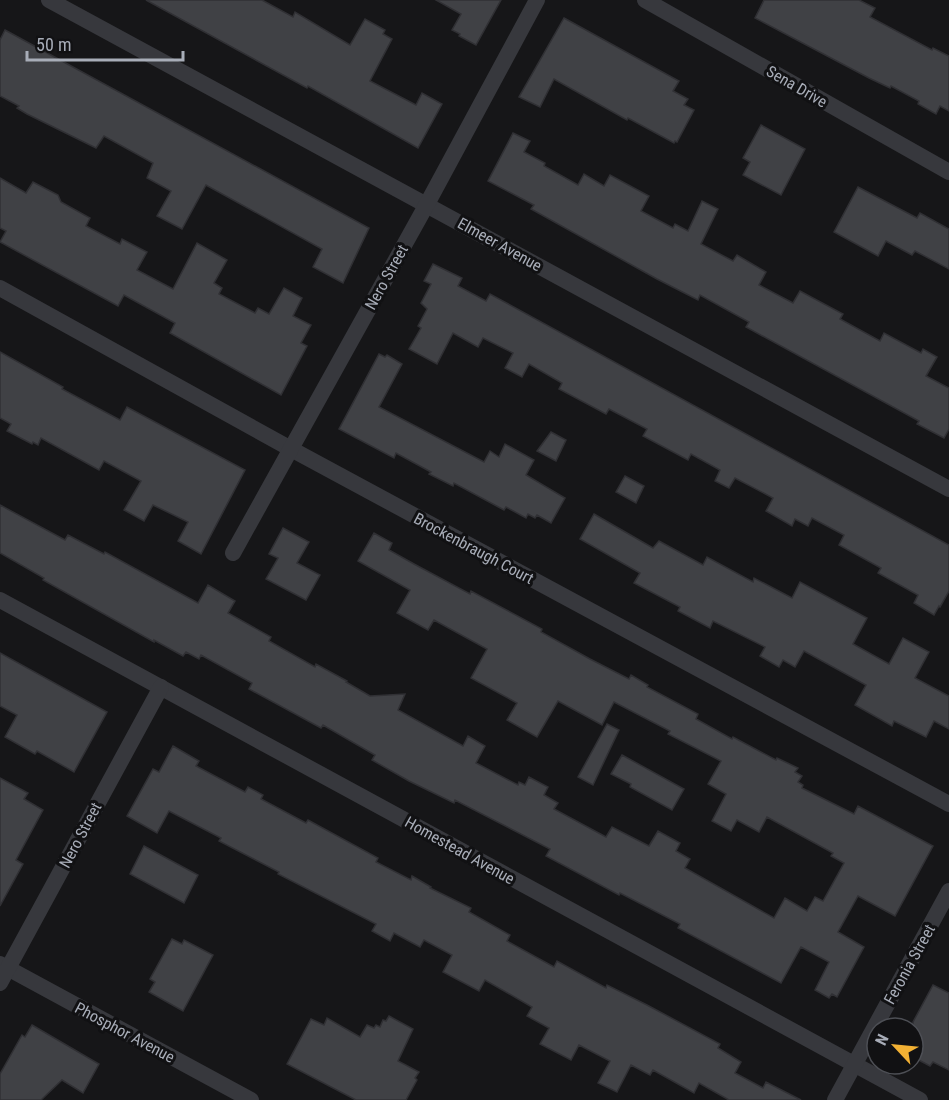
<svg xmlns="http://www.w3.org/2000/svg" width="949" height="1100" font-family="'Roboto Condensed',sans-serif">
  <rect width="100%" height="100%" fill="#161618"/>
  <g fill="#404145" stroke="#303034" stroke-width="1.5">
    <path d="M 146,0 L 262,0 L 293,17 L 295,12 L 350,45 L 365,19 L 385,30 L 383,34 L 392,39 L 370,81 L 416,105 L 422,93 L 442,104 L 418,148 L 308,86 L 307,88 Z"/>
    <path d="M 436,0 L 501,0 L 476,45 L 459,36 L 460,34 L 452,30 L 461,14 Z"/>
    <path d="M 764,0 L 859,0 L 875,8 L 870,17 L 932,50 L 933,48 L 949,56 L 949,111 L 940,106 L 936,114 L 918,104 L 919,101 L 891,86 L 890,88 L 869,78 L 755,18 Z"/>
    <path d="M 564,18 L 679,81 L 673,91 L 688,99 L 684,105 L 694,110 L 677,142 L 675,141 L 674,143 L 628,118 L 627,120 L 554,79 L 540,107 L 519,97 Z"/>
    <path d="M 5,30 L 369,228 L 343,283 L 313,267 L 322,249 L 206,185 L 182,229 L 157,216 L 171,191 L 147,178 L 153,163 L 104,136 L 96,148 L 27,114 L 17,108 L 19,106 L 0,96 L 0,40 Z"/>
    <path d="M 761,125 L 805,149 L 781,195 L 743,175 L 750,162 L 743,158 Z"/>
    <path d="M 513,133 L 530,141 L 524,152 L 545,163 L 544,166 L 578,185 L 584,174 L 604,186 L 610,175 L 649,196 L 641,211 L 673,228 L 675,224 L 688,231 L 702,201 L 718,209 L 701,244 L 733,261 L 737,255 L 766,272 L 759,285 L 793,303 L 800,291 L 843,314 L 840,319 L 880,341 L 884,333 L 921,353 L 923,349 L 937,357 L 926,376 L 949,388 L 949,429 L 944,438 L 917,424 L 919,421 L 746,327 L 749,322 L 700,295 L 698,300 L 657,279 L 531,209 L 534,205 L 488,181 Z"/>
    <path d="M 0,178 L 26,193 L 33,182 L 58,195 L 61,202 L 90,218 L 86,226 L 120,244 L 122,239 L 147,252 L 137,270 L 173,289 L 197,243 L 227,260 L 214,283 L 222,288 L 219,294 L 255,313 L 258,308 L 269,314 L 284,288 L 302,298 L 293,316 L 311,325 L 301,343 L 307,346 L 281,395 L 170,333 L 175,323 L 124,295 L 118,306 L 0,242 L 6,231 L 0,228 Z"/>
    <path d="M 858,187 L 917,218 L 920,213 L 949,229 L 949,269 L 915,251 L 912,255 L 886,241 L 878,256 L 834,232 Z"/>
    <path d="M 433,264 L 462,278 L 458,286 L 486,301 L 490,294 L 949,545 L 949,591 L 940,607 L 939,606 L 934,615 L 914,603 L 918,595 L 878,573 L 881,568 L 839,545 L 844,535 L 812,518 L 808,526 L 795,519 L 792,526 L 766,511 L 773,498 L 735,478 L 729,488 L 715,481 L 720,470 L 691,454 L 688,460 L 643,436 L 647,429 L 609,409 L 606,414 L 559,389 L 562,383 L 529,364 L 522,377 L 505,368 L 513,353 L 483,338 L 478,347 L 453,333 L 437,364 L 409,349 L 421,328 L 418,326 L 427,309 L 421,303 L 431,284 L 424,281 Z"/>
    <path d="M 0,352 L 63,387 L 62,389 L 120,420 L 127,407 L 245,470 L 201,554 L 178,541 L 188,522 L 153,505 L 144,521 L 124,510 L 141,481 L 104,461 L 99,470 L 41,438 L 38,445 L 33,442 L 32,444 L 7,431 L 11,424 L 0,418 Z"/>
    <path d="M 379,354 L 385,357 L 387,355 L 402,364 L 379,407 L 484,462 L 490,451 L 499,457 L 505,444 L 534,460 L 526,475 L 565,498 L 551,523 L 537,515 L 535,518 L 528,514 L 526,518 L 506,507 L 504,510 L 454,483 L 453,486 L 429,474 L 431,472 L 396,453 L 394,458 L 339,429 Z"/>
    <path d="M 551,432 L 566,440 L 556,461 L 537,451 Z"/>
    <path d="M 625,476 L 644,486 L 636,503 L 616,492 Z"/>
    <path d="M 0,505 L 65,540 L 68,535 L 104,554 L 105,552 L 198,603 L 208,585 L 235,601 L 228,613 L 271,637 L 269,641 L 315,667 L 316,664 L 347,681 L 346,682 L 370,696 L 405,694 L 398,710 L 463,746 L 468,736 L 485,746 L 476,763 L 518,785 L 519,782 L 525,785 L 529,777 L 548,787 L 544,795 L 558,803 L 554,809 L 606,837 L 612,827 L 649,846 L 658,831 L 680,843 L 676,851 L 690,859 L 685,868 L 774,918 L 785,898 L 807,911 L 815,897 L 823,901 L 844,863 L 831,856 L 833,853 L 767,817 L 759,832 L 737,820 L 731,831 L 712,821 L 726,794 L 708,784 L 721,761 L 668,734 L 670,731 L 614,702 L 602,725 L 558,701 L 537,737 L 507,720 L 517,703 L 471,678 L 487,649 L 434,620 L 428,630 L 397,613 L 410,590 L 358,561 L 374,533 L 392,543 L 389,550 L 414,564 L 470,594 L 471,591 L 542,629 L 541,632 L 590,659 L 629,679 L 631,675 L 648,685 L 647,687 L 698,714 L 696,719 L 732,739 L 733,737 L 776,760 L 777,758 L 798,768 L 795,772 L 802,776 L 798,782 L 803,785 L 802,788 L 854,814 L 858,806 L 933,846 L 895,916 L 858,896 L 838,932 L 864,947 L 837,997 L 832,994 L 829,998 L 815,990 L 829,962 L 801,947 L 781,983 L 678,928 L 680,924 L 620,893 L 619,895 L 546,856 L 550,849 L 455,800 L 454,803 L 409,781 L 372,760 L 375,755 L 323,725 L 321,728 L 249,689 L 252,683 L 201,655 L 199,659 L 186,652 L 183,656 L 154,640 L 154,642 L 43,580 L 44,578 L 0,553 Z"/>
    <path d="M 594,514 L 653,548 L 659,541 L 703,565 L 707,557 L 753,582 L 754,578 L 792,598 L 800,582 L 867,618 L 853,644 L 889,664 L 903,638 L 929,652 L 915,678 L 949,696 L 949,729 L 934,721 L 926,737 L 894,721 L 892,726 L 855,705 L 866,685 L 804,651 L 795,667 L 783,660 L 779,667 L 760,656 L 765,647 L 713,621 L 710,628 L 678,611 L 680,607 L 634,583 L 640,573 L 580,539 Z"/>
    <path d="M 283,528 L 309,542 L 297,563 L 320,575 L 306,600 L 266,579 L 278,558 L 269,554 Z"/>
    <path d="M 0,653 L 107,712 L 74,772 L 37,751 L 35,754 L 5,737 L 17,715 L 0,706 Z"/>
    <path d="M 607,724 L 619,730 L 593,785 L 578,777 Z"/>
    <path d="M 173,746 L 199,761 L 196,766 L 245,792 L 248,787 L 263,795 L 261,799 L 306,823 L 308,820 L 378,858 L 376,862 L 411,880 L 412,876 L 431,887 L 430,888 L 471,908 L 469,912 L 510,935 L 507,941 L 554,967 L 557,961 L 606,988 L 607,985 L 647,1005 L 720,1044 L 718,1048 L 741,1062 L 735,1073 L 763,1088 L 766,1082 L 801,1100 L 729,1100 L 699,1083 L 694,1093 L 653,1070 L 650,1075 L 631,1065 L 617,1092 L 598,1083 L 610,1061 L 579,1045 L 571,1060 L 540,1044 L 549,1028 L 527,1016 L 532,1007 L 485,980 L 479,991 L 443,972 L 452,955 L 424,940 L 420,947 L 394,933 L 390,941 L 372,931 L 376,924 L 278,874 L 279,872 L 219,841 L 221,838 L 169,811 L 157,833 L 127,816 L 153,769 L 159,772 Z"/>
    <path d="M 622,755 L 684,789 L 672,810 L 630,787 L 631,784 L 611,774 Z"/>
    <path d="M 0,778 L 28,793 L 24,799 L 43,810 L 16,860 L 23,864 L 0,906 Z"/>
    <path d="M 144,846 L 198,875 L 184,903 L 130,874 Z"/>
    <path d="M 172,939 L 182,944 L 184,940 L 213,955 L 183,1011 L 149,992 L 155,982 L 150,979 Z"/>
    <path d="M 933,985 L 949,993 L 949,1070 L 933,1062 L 930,1066 L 913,1057 L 913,1022 Z"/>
    <path d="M 389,1016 L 413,1029 L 398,1061 L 419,1072 L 415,1078 L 417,1080 L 406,1100 L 356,1100 L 287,1064 L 311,1019 L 324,1025 L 327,1018 L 360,1037 L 367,1025 L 374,1028 L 376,1025 L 380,1027 L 383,1020 L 386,1021 Z"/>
    <path d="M 32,1025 L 99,1064 L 83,1093 L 62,1080 L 41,1100 L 0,1100 L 0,1074 L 22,1035 L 25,1037 Z"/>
  </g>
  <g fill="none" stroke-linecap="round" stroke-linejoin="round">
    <g stroke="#37383d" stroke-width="16">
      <path d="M 49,0 L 949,489"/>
      <path d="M 645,0 L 949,172"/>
      <path d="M 0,288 L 291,449 L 949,804"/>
      <path d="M 233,553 L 427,204 L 537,0"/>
      <path d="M 0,600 L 920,1100"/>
      <path d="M 0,964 L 251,1100"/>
      <path d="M 0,983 L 161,687"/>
      <path d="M 835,1100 L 949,891"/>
    </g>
  </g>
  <g text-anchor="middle" stroke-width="6" stroke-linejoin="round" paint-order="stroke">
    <g font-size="16" fill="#a8adb8" stroke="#111113">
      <text transform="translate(797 86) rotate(30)" y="6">Sena Drive</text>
      <text transform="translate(500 244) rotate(29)" y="6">Elmeer Avenue</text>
      <text transform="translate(386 277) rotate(-61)" y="6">Nero Street</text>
      <text transform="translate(474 548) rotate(28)" y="6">Brockenbraugh Court</text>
      <text transform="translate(80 835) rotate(-62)" y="6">Nero Street</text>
      <text transform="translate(460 850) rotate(29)" y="6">Homestead Avenue</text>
      <text transform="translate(909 964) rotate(-61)" y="6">Feronia Street</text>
      <text transform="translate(125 1032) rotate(28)" y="6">Phosphor Avenue</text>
    </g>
  </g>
  <g transform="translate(895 1046) rotate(296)"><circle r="28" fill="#111113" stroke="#4d4f55" stroke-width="1.5"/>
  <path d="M0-4.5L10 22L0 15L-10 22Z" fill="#f2b134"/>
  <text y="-9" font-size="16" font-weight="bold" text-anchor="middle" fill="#a8adb8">N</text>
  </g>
  <path d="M27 51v9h156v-9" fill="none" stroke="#a8adb8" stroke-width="3"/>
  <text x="36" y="51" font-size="18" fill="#a8adb8" stroke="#111113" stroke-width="4.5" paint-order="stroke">50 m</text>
</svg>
